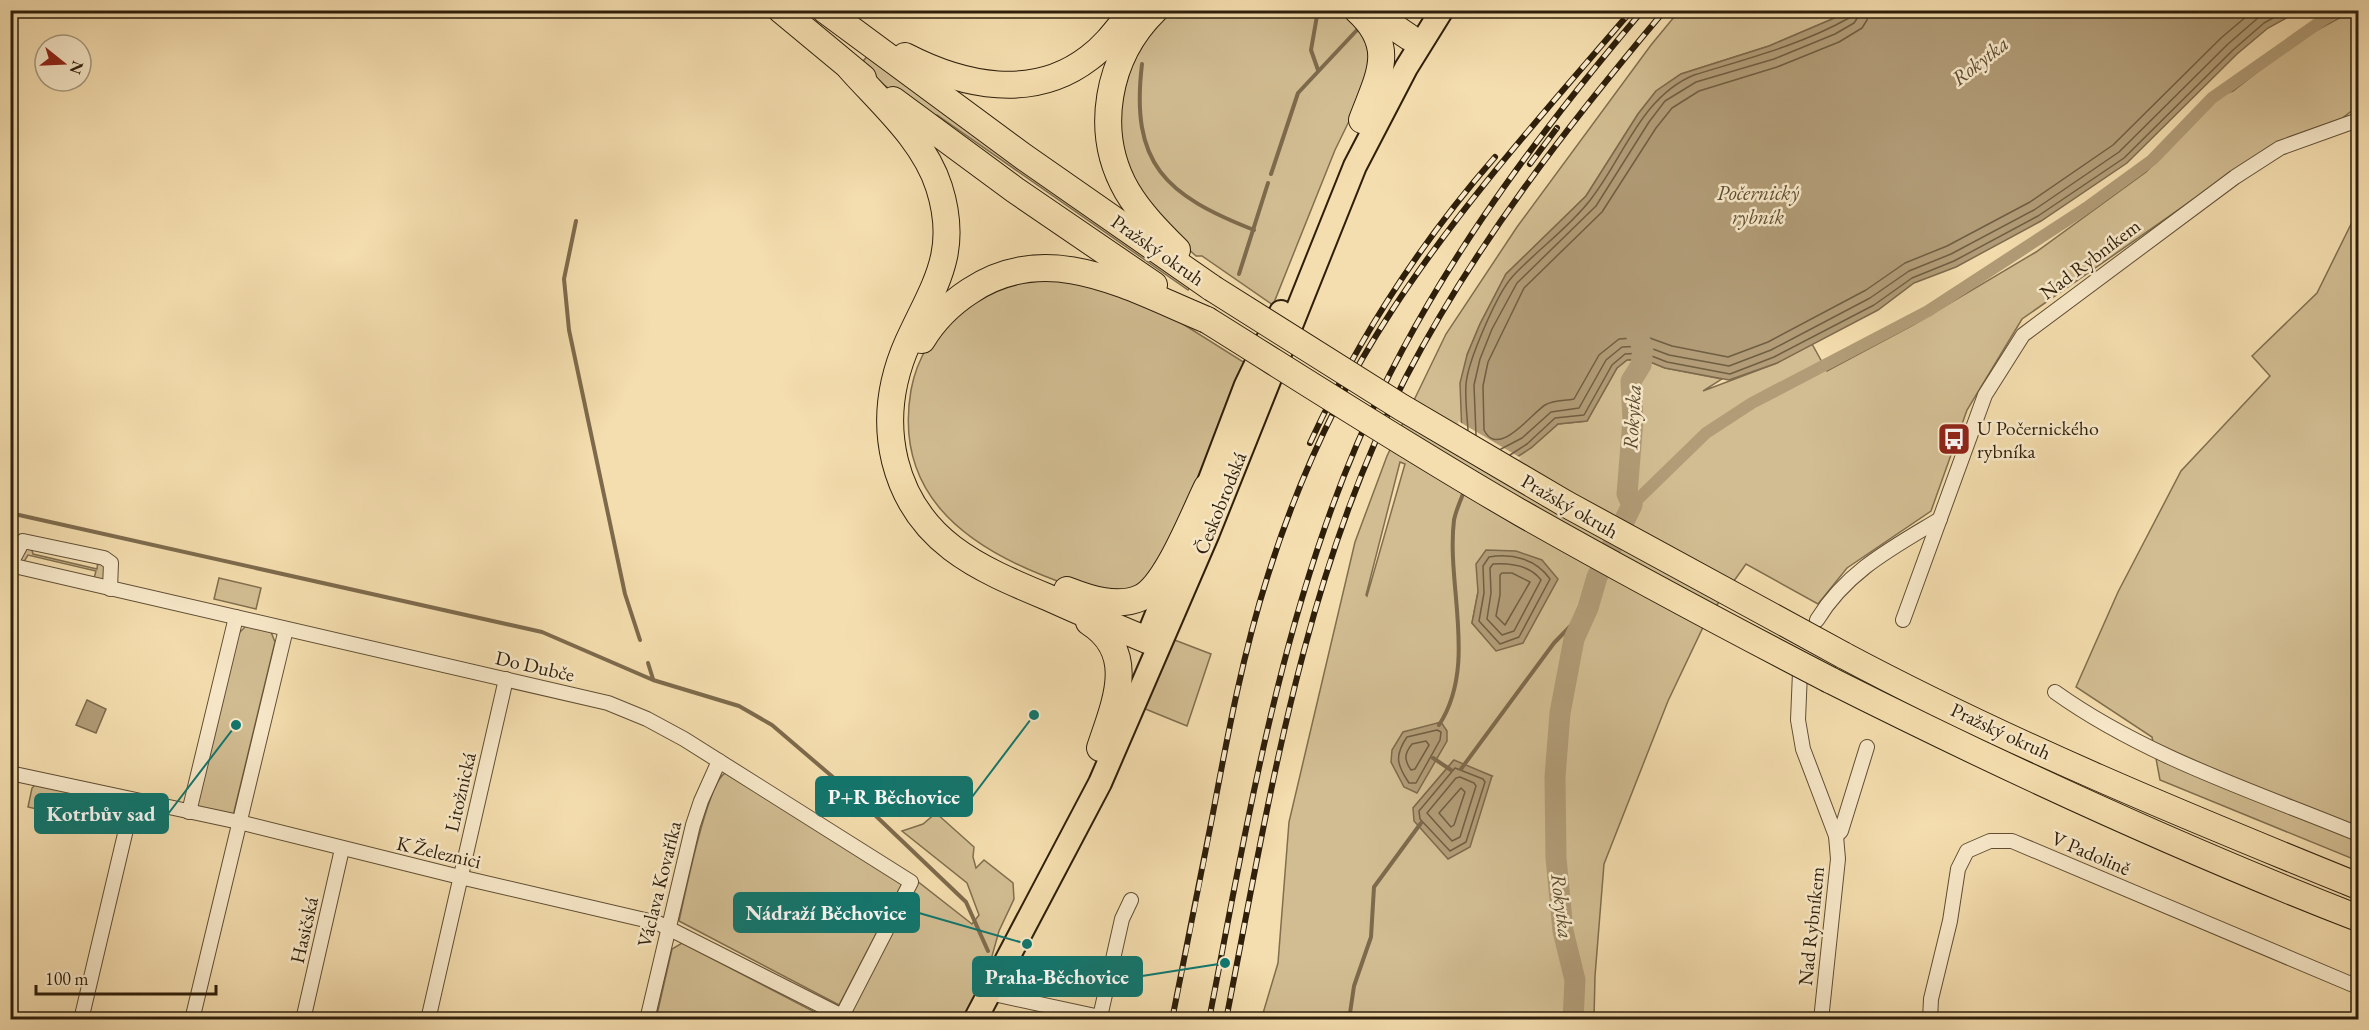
<svg xmlns="http://www.w3.org/2000/svg" width="2369" height="1030" font-family="'EB Garamond',serif">
  <rect width="100%" height="100%" fill="#f4ddae"/>
  <filter id="stains"><feTurbulence type="fractalNoise" baseFrequency=".00333" numOctaves="4"/><feColorMatrix values="0 0 0 0 .2 0 0 0 0 .09 0 0 0 0 .02 0 0 0 .5 -.17"/></filter>
  <radialGradient id="worn" r=".72"><stop offset=".6" stop-color="#630" stop-opacity="0"/><stop offset="1" stop-color="#630" stop-opacity=".3"/></radialGradient>
  <g fill="#d2bd92" stroke="#806e4e" stroke-width="1.5" fill-rule="evenodd">
    <path d="M 1170,11 L 1347,11 L 1367,30 L 1374,70 L 1335,150 L 1273,305 L 1202,256 L 1196,256 C 1176,238 1147,211 1134,187 C 1113,145 1113,85 1139,45 C 1147,32 1159,21 1170,11 Z"/>
    <path d="M 1679,11 L 1851,11 L 1769,46 L 1681,74 L 1656,91 L 1638,114 L 1586,196 L 1506,274 L 1480,324 L 1467,355 L 1531,448 L 1558,424 L 1587,421 L 1617,368 L 1627,360 L 1643,359 L 1665,368 L 1722,379 L 1703,391 L 1777,363 L 1812,344 L 1827,371 L 1913,325 L 2036,252 L 2146,172 L 2200,117 L 2212,98 L 2233,91 L 2297,41 L 2352,11 L 2358,11 L 2358,106 L 2341,119 L 2194,199 L 2022,319 L 1967,410 L 1931,511 L 1847,568 L 1818,604 L 1746,564 L 1707,619 L 1668,701 L 1604,864 L 1595,976 L 1594,1019 L 1261,1020 L 1278,963 L 1289,822 L 1355,542 L 1387,456 L 1446,334 L 1517,227 L 1651,45 ZM 1400,462 L 1405,464 L 1367,596 L 1366,595 ZM 1478,592 L 1497,651 L 1472,623 ZM 1441,722 L 1404,787 L 1427,727 ZM 1453,761 L 1492,776 L 1413,808 Z"/>
    <path d="M 870,53 L 1191,286 L 1188,290 L 937,115 L 932,121 L 859,66 Z"/>
    <path d="M 2358,210 L 2358,861 L 2160,780 L 2152,737 L 2076,687 L 2118,592 L 2181,471 L 2270,376 L 2252,356 L 2317,293 Z"/>
    <path d="M 1069,275 L 1167,314 L 1245,363 L 1200,477 L 1150,581 C 1138,585 1119,596 1107,595 C 1085,593 1062,583 1042,575 C 959,542 894,489 911,390 C 917,358 934,331 960,312 C 971,304 989,287 1001,283 C 1016,278 1051,277 1069,275 Z"/>
    <path d="M 24,547 L 32,550 L 33,554 L 97,569 L 98,560 L 106,564 L 106,579 L 93,582 L 96,571 L 28,555 L 22,565 L 20,558 Z"/>
    <path d="M 219,578 L 261,588 L 256,609 L 214,599 Z"/>
    <path d="M 246,626 L 271,632 L 275,642 L 233,816 L 196,808 L 238,634 Z"/>
    <path d="M 1172,639 L 1211,654 L 1187,726 L 1143,708 Z"/>
    <path d="M 725,773 L 902,884 L 839,1005 L 679,921 C 685,895 707,784 725,773 Z"/>
    <path d="M 36,784 L 124,804 L 126,806 L 122,829 L 28,807 L 32,788 Z"/>
    <path d="M 936,813 L 974,847 L 973,857 L 976,868 L 984,860 L 1013,883 L 1014,899 L 999,931 L 987,974 L 966,1019 L 847,1020 L 917,881 L 972,924 L 979,915 L 967,883 L 902,831 L 923,824 Z"/>
    <path d="M 682,943 L 828,1019 L 656,1019 L 672,949 Z"/>
  </g>
  <g fill="#b19c77" stroke="#7d6a4c" stroke-width="1.5">
    <path d="M 1851,11 L 2299,11 L 2268,28 L 2237,54 L 2127,163 L 2041,221 L 1956,267 L 1914,283 L 1878,310 L 1777,363 L 1729,380 L 1665,368 L 1643,359 L 1627,360 L 1617,368 L 1587,421 L 1558,424 L 1531,448 L 1511,461 L 1462,436 L 1460,383 L 1467,355 L 1480,324 L 1506,274 L 1586,196 L 1638,114 L 1656,91 L 1681,74 L 1769,46 Z"/>
    <path d="M 1486,550 L 1516,551 L 1542,560 L 1558,579 L 1523,643 L 1496,651 L 1472,623 L 1478,592 L 1476,564 Z"/>
    <path d="M 87,700 L 106,709 L 96,733 L 76,725 Z"/>
    <path d="M 1441,722 L 1447,731 L 1447,741 L 1417,793 L 1404,787 L 1391,762 L 1392,750 L 1403,732 Z"/>
    <path d="M 1454,760 L 1492,776 L 1470,847 L 1448,859 L 1414,821 L 1413,808 Z"/>
  </g>
  <path fill="#f4ddae" d="M 1458,421 L 1521,458 L 1512,464 L 1459,437 Z"/>
  <g fill="none" stroke-linecap="round" stroke-linejoin="round">
    <g stroke="#705e41" stroke-width="1.5">
      <path d="M 1868,10 L 1867,20 L 1862,28 L 1839,42 L 1777,67 L 1699,91 L 1672,108 L 1656,128 L 1602,212 L 1524,288 L 1488,362 L 1483,386 L 1484,430 C 1498,459 1531,414 1545,405 C 1554,400 1564,401 1574,399 L 1599,355 L 1619,339 L 1647,337 L 1672,346 L 1728,357 L 1768,342 L 1866,290 L 1905,263 L 1947,246 L 2030,202 L 2113,145 L 2221,38 L 2254,10"/>
      <path d="M 1468,430 C 1467,415 1465,399 1466,384 C 1468,361 1497,293 1513,276 C 1537,250 1570,227 1591,199 C 1624,157 1641,97 1694,75 C 1746,59 1801,45 1849,18 L 1852,10"/>
      <path d="M 1476,435 L 1474,385 L 1480,359 L 1492,329 L 1517,283 L 1596,206 L 1649,122 L 1665,101 L 1696,82 L 1774,59 L 1835,34 L 1854,23 L 1858,17 L 1859,10"/>
      <path d="M 1501,449 L 1522,438 L 1551,412 L 1579,408 L 1606,360 L 1622,347 L 1645,346 L 1669,355 L 1729,366 L 1771,350 L 1870,298 L 1909,271 L 1951,254 L 2034,210 L 2119,152 L 2228,44 L 2259,17 L 2271,10"/>
      <path d="M 1510,455 L 1527,444 L 1555,418 L 1584,415 L 1612,365 L 1625,354 L 1644,353 L 1667,362 L 1730,374 L 1774,357 L 1874,305 L 1912,278 L 1954,261 L 2038,216 L 2124,158 L 2233,50 L 2264,23 L 2287,10"/>
      <path d="M 1489,557 C 1512,553 1536,559 1550,579 L 1519,637 L 1500,644 L 1479,621 L 1484,593 L 1483,566 Z"/>
      <path d="M 1493,564 C 1511,563 1530,565 1541,580 L 1514,631 L 1502,635 L 1487,619 L 1491,593 L 1490,568 Z"/>
      <path d="M 1502,573 L 1512,573 L 1530,582 L 1505,625 L 1496,616 L 1500,595 L 1500,575 Z"/>
      <path d="M 1437,730 L 1441,732 L 1440,740 L 1416,783 L 1409,783 C 1397,765 1394,756 1407,737 Z"/>
      <path d="M 1426,741 L 1429,745 L 1415,769 L 1411,770 C 1404,760 1404,754 1412,744 Z"/>
      <path d="M 1455,768 L 1483,779 L 1485,782 L 1466,842 L 1450,851 L 1420,819 L 1419,811 Z"/>
      <path d="M 1460,777 L 1474,783 L 1476,786 L 1460,837 L 1452,841 L 1427,813 L 1456,778 Z"/>
      <path d="M 1461,788 L 1465,792 L 1454,825 L 1451,827 L 1439,813 Z"/>
    </g>
    <g stroke="#7d6a4c" stroke-width="4">
      <path d="M 1142,64 C 1130,164 1165,195 1254,230"/>
      <path d="M 1318,70 L 1311,50 L 1318,10"/>
      <path d="M 1271,174 L 1298,93 L 1357,30"/>
      <path d="M 576,221 L 564,279 L 569,330 L 625,594 L 640,640"/>
      <path d="M 1239,274 L 1268,183"/>
      <path d="M 10,513 L 542,632 L 653,680 L 739,706 L 772,725 L 855,796 L 966,902 L 988,951"/>
      <path d="M 648,663 L 653,679"/>
      <path d="M 1439,725 C 1478,665 1446,586 1454,520 C 1456,510 1461,499 1465,489"/>
      <path d="M 1433,758 L 1451,770"/>
      <path d="M 1461,769 L 1554,643 L 1588,608"/>
      <path d="M 1349,1020 L 1354,986 L 1371,937 L 1374,887 L 1421,823"/>
    </g>
    <path stroke="#b19c77" stroke-width="12" d="M 1632,505 L 1706,433 L 1752,403 L 1928,311 L 2086,208 L 2152,160 L 2212,98 L 2337,10"/>
    <path stroke="#b19c77" stroke-width="21" d="M 1573,1020 L 1575,980 L 1563,931 L 1556,858 L 1555,777 L 1560,713 L 1574,639 L 1588,608 L 1597,577 L 1632,505 L 1627,494 L 1633,420 L 1631,381 L 1641,365 L 1643,347 L 1636,334"/>
    <g stroke="#604e34" stroke-width="16">
      <g id="street">
        <path d="M 10,565 L 608,703 L 647,719 L 684,739 L 911,882 L 840,1020"/>
        <path d="M 10,565 L 23,541 L 104,558 L 111,563 L 110,589"/>
        <path d="M 1817,620 C 1847,571 1892,548 1940,519"/>
        <path d="M 1903,620 L 1985,395 L 2023,335 L 2235,177 L 2280,148 L 2358,120"/>
        <path d="M 1800,672 L 1798,720 L 1803,749 L 1836,836 L 1838,859 L 1821,1020"/>
        <path d="M 2055,692 C 2146,757 2256,792 2358,834"/>
        <path d="M 10,773 L 239,822 L 460,877 L 658,923 L 842,1016"/>
        <path d="M 189,812 L 236,617"/>
        <path d="M 1836,836 L 1841,831 L 1867,747"/>
        <path d="M 989,993 L 1100,1017 L 1122,919 L 1131,900"/>
        <path d="M 81,1020 L 133,800"/>
        <path d="M 192,1020 L 286,629"/>
        <path d="M 303,1020 L 342,849"/>
        <path d="M 428,1020 L 506,679"/>
        <path d="M 647,1020 L 693,825 L 701,801 L 719,761"/>
        <path d="M 1930,1020 L 1931,999 L 1950,921 L 1958,869 L 1967,851 L 1990,841 L 2012,841 L 2358,987"/>
      </g>
    </g>
    <g stroke="#2e1f0b" stroke-width="26">
      <g id="primary">
        <path d="M 1201,503 L 1246,385 L 1281,312"/>
        <path d="M 1148,636 L 1177,564"/>
        <path d="M 975,1020 L 1100,783 L 1208,533 L 1355,166 L 1406,68 L 1442,10"/>
      </g>
    </g>
    <g stroke="#2e1f0b" stroke-width="28">
      <g id="highway">
        <path d="M 781,10 L 863,78"/>
        <path d="M 825,10 L 1024,157 L 1212,288"/>
        <path d="M 1155,10 C 1107,57 1093,132 1127,191 C 1140,213 1159,232 1177,250"/>
        <path d="M 1357,10 C 1398,47 1378,77 1362,120"/>
        <path d="M 1369,10 L 1409,37"/>
        <path d="M 905,56 C 963,86 1033,101 1089,58 C 1107,45 1119,27 1133,10"/>
        <path d="M 850,68 C 882,104 924,140 939,187 C 960,253 934,285 908,342 C 891,380 885,420 895,461 C 915,541 977,568 1047,597 C 1080,612 1113,626 1147,640"/>
        <path d="M 893,100 L 1015,190 L 1154,285"/>
        <path d="M 922,340 C 934,320 950,304 970,291 C 1049,238 1131,289 1207,320"/>
        <path d="M 1067,590 C 1090,599 1117,608 1140,598 C 1166,587 1194,513 1207,487"/>
        <path d="M 1089,622 C 1138,653 1115,703 1100,748"/>
        <path d="M 1843,655 C 2008,743 2185,816 2358,886"/>
        <path d="M 1830,680 C 2003,767 2178,848 2358,918"/>
      </g>
    </g>
    <use href="#street" stroke="#f8e9ca" stroke-width="14"/>
    <use href="#primary" stroke="#f4ddae" stroke-width="22"/>
    <use href="#highway" stroke="#f4ddae" stroke-width="26"/>
    <g stroke="#2e1f0b" stroke-width="6">
      <g id="rail">
        <path d="M 1530,164 L 1557,128"/>
        <path d="M 1310,443 C 1358,339 1420,243 1495,157"/>
        <path d="M 1172,1020 C 1186,951 1200,882 1213,813 C 1228,733 1243,653 1268,575 C 1297,483 1338,393 1391,312 C 1461,204 1548,108 1632,10"/>
        <path d="M 1209,1020 C 1247,825 1279,627 1357,444 C 1426,283 1530,143 1643,10"/>
        <path d="M 1226,1020 C 1269,802 1303,576 1406,377 C 1476,243 1568,125 1665,10"/>
      </g>
    </g>
    <use href="#rail" stroke="#f8e9ca" stroke-width="4" stroke-dasharray="11" stroke-linecap="butt"/>
    <g stroke="#2e1f0b" stroke-width="28" stroke-linecap="butt">
      <g id="highway-bridge">
        <path d="M 1212,288 L 1401,407 L 1566,504 L 1843,655"/>
        <path d="M 1207,320 C 1311,385 1415,452 1521,513 C 1623,571 1726,626 1830,680"/>
      </g>
    </g>
    <use href="#highway-bridge" stroke="#f4ddae" stroke-width="26"/>
  </g>
  <defs>
    <g id="bus-square" transform="scale(1.725)"><rect x="-9" y="-9" width="18" height="18" rx="4" fill="#8f2418" stroke="#f8e9ca"/><path d="M-5-6H5V4H4V6H2V4H-2V6H-4V4H-5ZM-3.5-4V0h7V-4ZM-3.5 1.2v1.5H-2V1.2ZM2 1.2v1.5H3.5V1.2Z" fill="#fff"/></g>
  </defs>
  <g fill-rule="evenodd">
    <use href="#bus-square" x="1954" y="439"/>
  </g>
  <g text-anchor="middle" stroke-width="5" stroke-linejoin="round" paint-order="stroke">
    <g font-size="20" fill="#2e1f0b" stroke="#f8e9ca">
      <text transform="translate(1158 250) rotate(35)" y="7">Pražský okruh</text>
      <text transform="translate(2090 259) rotate(-37)" y="7">Nad Rybníkem</text>
      <text transform="translate(1220 503) rotate(-68)" y="7">Českobrodská</text>
      <text transform="translate(1570 506) rotate(30)" y="7">Pražský okruh</text>
      <text transform="translate(535 666) rotate(13)" y="7">Do Dubče</text>
      <text transform="translate(2001 731) rotate(25)" y="7">Pražský okruh</text>
      <text transform="translate(460 792) rotate(-77)" y="7">Litožnická</text>
      <text transform="translate(439 852) rotate(13)" y="7">K Železnici</text>
      <text transform="translate(2091 853) rotate(23)" y="7">V Padolině</text>
      <text transform="translate(659 884) rotate(-76)" y="7">Václava Kovaříka</text>
      <text transform="translate(1811 926) rotate(-84)" y="7">Nad Rybníkem</text>
      <text transform="translate(304 930) rotate(-77)" y="7">Hasičská</text>
    </g>
    <g font-size="20" fill="#2e1f0b" stroke="#f8e9ca" text-anchor="start">
      <text x="1977" y="435">U Počernického<tspan x="1977" dy="23">rybníka</tspan></text>
    </g>
    <g font-size="21" font-style="italic" fill="#5c4b31" stroke="#f8e9ca">
      <text transform="translate(1980 61) rotate(-38)" y="7">Rokytka</text>
      <text x="1758" y="200">Počernický<tspan x="1758" dy="24">rybník</tspan></text>
      <text transform="translate(1632 417) rotate(-87)" y="7">Rokytka</text>
      <text transform="translate(1562 906) rotate(83)" y="7">Rokytka</text>
    </g>
  </g>
  <path fill="none" stroke="#0f766e" stroke-width="2" d="M1034 715L972 797M236 725L168 814M1027 944L919 913M1225 963L1142 976"/>
  <g fill="#0f766e" stroke="#f8e9ca" stroke-width="2">
    <circle cx="1034" cy="715" r="6"/>
    <circle cx="236" cy="725" r="6"/>
    <circle cx="1027" cy="944" r="6"/>
    <circle cx="1225" cy="963" r="6"/>
  </g>
  <g fill="#0f766e" stroke="#0f766e" stroke-width="2">
    <rect x="816" y="777" width="156" height="39" rx="6"/>
    <rect x="35" y="794" width="133" height="39" rx="6"/>
    <rect x="734" y="893" width="185" height="39" rx="6"/>
    <rect x="973" y="957" width="169" height="39" rx="6"/>
  </g>
  <g font-size="21" text-anchor="middle" font-weight="bold" fill="#fff">
    <text x="894" y="804">P+R Běchovice</text>
    <text x="101" y="821">Kotrbův sad</text>
    <text x="826" y="920">Nádraží Běchovice</text>
    <text x="1057" y="984">Praha-Běchovice</text>
  </g>
  <rect width="2369" height="1030" fill="none" stroke="#f4ddae" stroke-width="36"/>
  <rect x="12" y="12" width="2345" height="1006" fill="none" stroke="#2e1f0b" stroke-width="3"/>
  <rect x="18" y="18" width="2333" height="994" fill="none" stroke="#2e1f0b" stroke-width="1.5"/>
  <g transform="translate(63 63) rotate(108)"><circle r="28" fill="#f8e9ca" stroke="#a7987e" stroke-width="1.5"/>
  <path d="M0-4.5L10 22L0 15L-10 22Z" fill="#8f2418"/>
  <text y="-9" font-size="16" font-weight="bold" text-anchor="middle" fill="#2e1f0b">N</text>
  </g>
  <path d="M36 985v9h180v-9" fill="none" stroke="#2e1f0b" stroke-width="3"/>
  <text x="45" y="985" font-size="18" fill="#2e1f0b" stroke="#f8e9ca" stroke-width="4.5" paint-order="stroke">100 m</text>
  <rect width="100%" height="100%" filter="url(#stains)"/>
  <rect width="100%" height="100%" fill="url(#worn)"/>
</svg>
